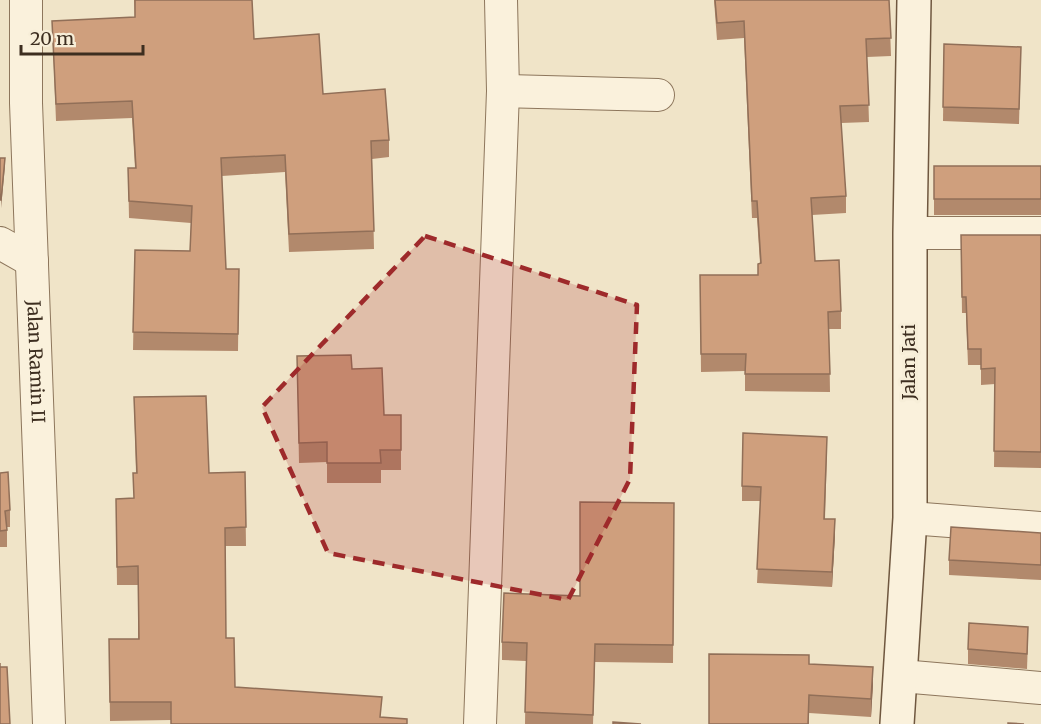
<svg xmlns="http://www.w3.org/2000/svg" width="1041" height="724" font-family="Merriweather,serif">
  <rect width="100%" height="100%" fill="#f0e4c8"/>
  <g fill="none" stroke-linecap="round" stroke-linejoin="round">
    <g stroke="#8d765c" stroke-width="34">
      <g id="street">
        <path id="s1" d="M 26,0 L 26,103 L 49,724"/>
        <path d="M 503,91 L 658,95"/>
        <path d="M 910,233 L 1041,233"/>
        <path d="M 0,243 L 32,261"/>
        <path d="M 910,518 L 1041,528"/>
        <path d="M 901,676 L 1041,688"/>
        <path d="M 480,724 L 503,91 L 501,0"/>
      </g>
    </g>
    <g stroke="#6f573f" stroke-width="36">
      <path id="secondary" d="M 897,724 L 910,518 L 910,233 L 914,0"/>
    </g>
    <use href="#street" stroke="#faf1dc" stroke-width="32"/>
    <use href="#secondary" stroke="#faf1dc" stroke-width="33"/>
  </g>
  <g fill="#b2896c">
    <path d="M 134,0 L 252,0 L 254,39 L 323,94 L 389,140 L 389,157 L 372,159 L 374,249 L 289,252 L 285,172 L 222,176 L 226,269 L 239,269 L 238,351 L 133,350 L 135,250 L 190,251 L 191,223 L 129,218 L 128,168 L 135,168 L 132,118 L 56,121 L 52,21 L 135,17 Z"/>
    <path d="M 714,0 L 889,0 L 891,56 L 867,57 L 869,122 L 841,123 L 846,196 L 846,213 L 812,215 L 815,261 L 841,311 L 841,329 L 829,329 L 830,392 L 745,391 L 745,371 L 701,372 L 700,275 L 758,275 L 758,264 L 760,263 L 757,218 L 752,218 L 744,38 L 717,40 Z"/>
    <path d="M 944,44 L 1021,47 L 1019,124 L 943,121 Z"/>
    <rect x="934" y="166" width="107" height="49"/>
    <path d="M 961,235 L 1041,235 L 1041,468 L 994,467 L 995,384 L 981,385 L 981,365 L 968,365 L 966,313 L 962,313 Z"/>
    <path d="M 297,356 L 352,369 L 384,415 L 401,415 L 401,470 L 381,470 L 381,483 L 327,483 L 327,462 L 299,463 Z"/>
    <path d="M 134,397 L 209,473 L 245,472 L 246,546 L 225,546 L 171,720 L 110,721 L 109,639 L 138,639 L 138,585 L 117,585 L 116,499 L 134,498 L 136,473 Z"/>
    <path d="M 827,451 L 825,519 L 835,534 L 832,587 L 757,583 L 761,501 L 742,501 L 742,486 Z"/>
    <path d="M 0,473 L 10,510 L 10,527 L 7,527 L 7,547 L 0,547 Z"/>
    <path d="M 674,503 L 673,663 L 595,662 L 593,724 L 525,724 L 526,661 L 502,660 L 502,642 L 580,596 Z"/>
    <path d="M 1041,533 L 1041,580 L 949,575 L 949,560 Z"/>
    <path d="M 1028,641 L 1027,669 L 968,664 L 968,649 Z"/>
    <path d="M 809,664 L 873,684 L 871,717 L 809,713 L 809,724 L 709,724 Z"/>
  </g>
  <g fill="#916f58">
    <path d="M 5,158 L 5,166 L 1,208 L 1,200 Z"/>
    <path d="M 835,519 L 835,534 L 832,587 L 832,572 Z"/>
    <path d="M 873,667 L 873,684 L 871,717 L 871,699 Z"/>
  </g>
  <g fill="#cf9f7d" stroke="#916f58" stroke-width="1.5">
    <path d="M 135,0 L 252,0 L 254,39 L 319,34 L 323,94 L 385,89 L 389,140 L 371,141 L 374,231 L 289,234 L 285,155 L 221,158 L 226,269 L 239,269 L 238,334 L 133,332 L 135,250 L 190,251 L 192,206 L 129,201 L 128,168 L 136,168 L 132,101 L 56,104 L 52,21 L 135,17 Z"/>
    <path d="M 715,0 L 889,0 L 891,38 L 866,39 L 869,105 L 840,106 L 846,196 L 811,198 L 815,261 L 839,260 L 841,311 L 828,312 L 830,374 L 745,374 L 746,354 L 701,354 L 700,275 L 758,275 L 758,264 L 761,263 L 757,201 L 752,201 L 744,21 L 717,23 Z"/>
    <path d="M 944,44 L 1021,47 L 1019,109 L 943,107 Z"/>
    <path d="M 0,158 L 5,158 L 1,200 L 0,200 Z"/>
    <rect x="934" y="166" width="107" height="33"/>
    <path d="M 961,235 L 1041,235 L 1041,452 L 994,451 L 995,368 L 981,369 L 981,349 L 968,349 L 966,297 L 962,297 Z"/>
    <path d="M 351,355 L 352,369 L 382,368 L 384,415 L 401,415 L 401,450 L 380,450 L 381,463 L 327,463 L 327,442 L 299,443 L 297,356 Z"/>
    <path d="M 206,396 L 209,473 L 245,472 L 246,527 L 225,528 L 226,638 L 234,638 L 235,687 L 382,697 L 380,717 L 407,719 L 407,724 L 171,724 L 171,702 L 110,702 L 109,639 L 139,639 L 138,566 L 117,567 L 116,499 L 134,498 L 133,473 L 137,473 L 134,397 Z"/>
    <path d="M 743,433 L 827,437 L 824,519 L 835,519 L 832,572 L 757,569 L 761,487 L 742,486 Z"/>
    <path d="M 8,472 L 10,510 L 5,511 L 7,530 L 0,531 L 0,473 Z"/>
    <path d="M 580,502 L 674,503 L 673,645 L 595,644 L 593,715 L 525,712 L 527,643 L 502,642 L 504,593 L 580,596 Z"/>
    <path d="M 951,527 L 1041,533 L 1041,565 L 949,560 Z"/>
    <path d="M 969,623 L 1028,627 L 1027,654 L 968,649 Z"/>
    <path d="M 709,654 L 809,655 L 809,664 L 873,667 L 871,699 L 809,695 L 808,724 L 709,724 Z"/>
    <path d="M 0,663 L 0,667 L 7,667 L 10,724 L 0,724 Z"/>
    <path d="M 613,722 L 641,724 L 613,724 Z"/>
    <path d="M 1008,723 L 1024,724 L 1008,724 Z"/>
  </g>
  <path fill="#9e2a2b" fill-opacity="0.2" stroke="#9e2a2b" stroke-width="4.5" stroke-dasharray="12 8" stroke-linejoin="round" d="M 425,236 L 637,305 L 630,479 L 568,600 L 328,553 L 262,407 Z"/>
  <g text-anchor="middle" stroke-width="6" stroke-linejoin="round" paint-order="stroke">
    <g font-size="18" fill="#3d2e20" stroke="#f7eed8">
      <text dy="6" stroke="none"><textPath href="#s1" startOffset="362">Jalan Ramin II</textPath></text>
      <text transform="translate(909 362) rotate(-90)" y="6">Jalan Jati</text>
    </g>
  </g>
  <path d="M21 45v9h122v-9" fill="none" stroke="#3d2e20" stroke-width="3"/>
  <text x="30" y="45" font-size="18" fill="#3d2e20" stroke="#f7eed8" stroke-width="4.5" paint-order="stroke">20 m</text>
</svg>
